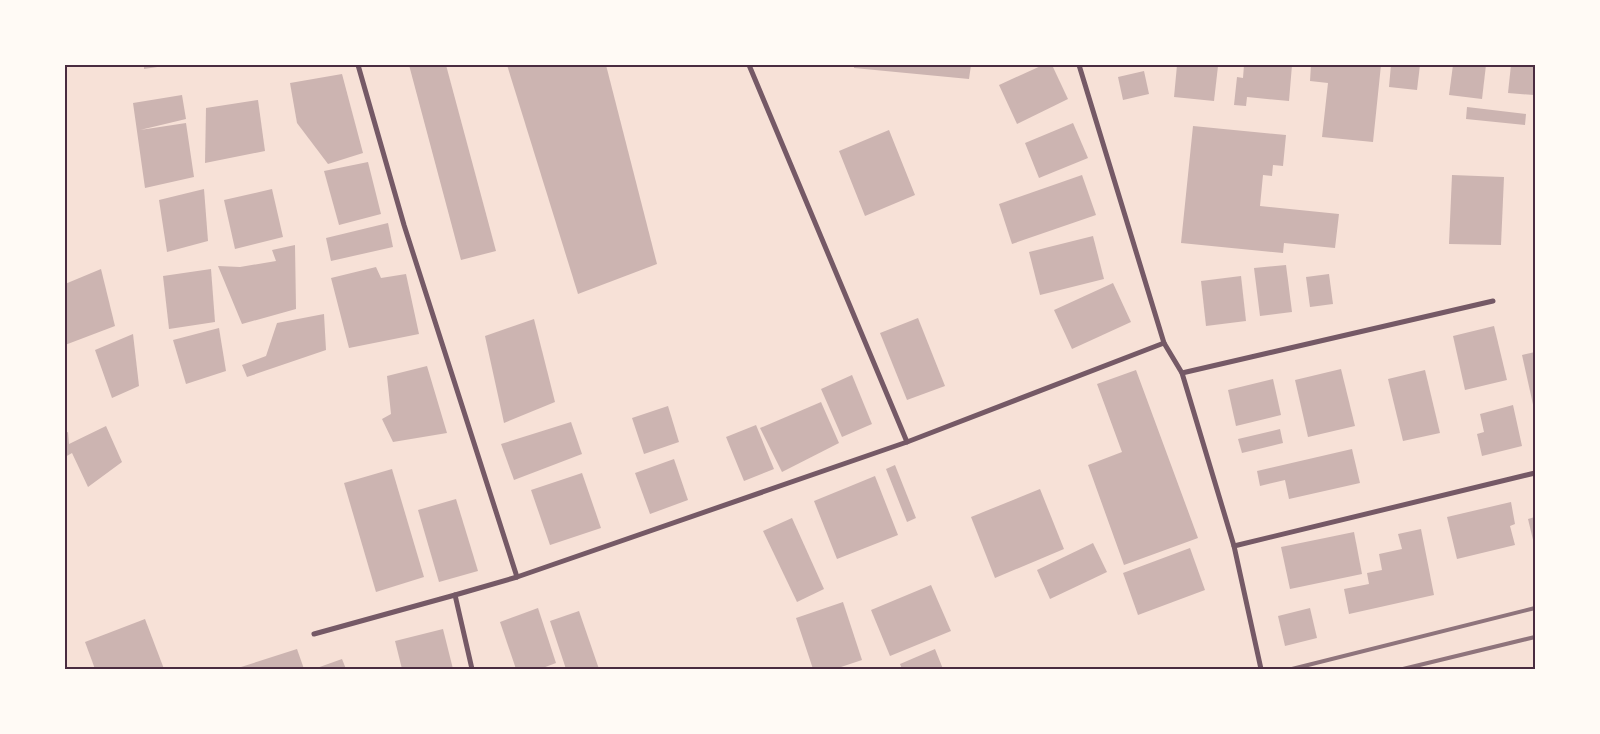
<svg xmlns="http://www.w3.org/2000/svg" width="1600" height="734" font-family="'Varela Round',sans-serif">
  <rect width="100%" height="100%" fill="#f7e1d7"/>
  <g fill="#ccb4b1">
    <path d="M 144,65 L 163,65 L 164,66 L 144,69 Z"/>
    <path d="M 409,65 L 446,65 L 496,251 L 461,260 Z"/>
    <path d="M 507,65 L 606,65 L 657,264 L 578,294 Z"/>
    <path d="M 854,65 L 971,65 L 969,79 L 854,68 Z"/>
    <path d="M 1043,65 L 1052,65 L 1068,99 L 1017,124 L 999,85 Z"/>
    <path d="M 1177,65 L 1218,66 L 1214,101 L 1174,97 Z"/>
    <path d="M 1244,65 L 1292,65 L 1289,101 L 1247,97 L 1246,106 L 1234,105 L 1237,77 L 1243,78 Z"/>
    <path d="M 1311,65 L 1381,65 L 1373,142 L 1322,137 L 1328,83 L 1310,81 Z"/>
    <path d="M 1391,65 L 1420,65 L 1417,90 L 1389,87 Z"/>
    <path d="M 1453,65 L 1486,65 L 1482,99 L 1449,95 Z"/>
    <path d="M 1511,65 L 1535,65 L 1534,95 L 1508,93 Z"/>
    <path d="M 1144,71 L 1149,94 L 1123,100 L 1118,77 Z"/>
    <path d="M 342,74 L 363,153 L 328,164 L 297,123 L 290,83 Z"/>
    <path d="M 182,95 L 186,119 L 140,130 L 186,123 L 194,177 L 145,188 L 133,103 Z"/>
    <path d="M 258,100 L 265,151 L 205,163 L 206,108 Z"/>
    <path d="M 1467,107 L 1526,114 L 1525,125 L 1466,119 Z"/>
    <path d="M 1073,123 L 1088,158 L 1039,178 L 1025,143 Z"/>
    <path d="M 1193,126 L 1286,135 L 1283,166 L 1273,165 L 1272,176 L 1263,175 L 1260,206 L 1339,214 L 1335,248 L 1284,243 L 1283,253 L 1181,243 Z"/>
    <path d="M 889,130 L 915,195 L 865,216 L 839,151 Z"/>
    <path d="M 368,162 L 381,214 L 339,225 L 324,171 Z"/>
    <path d="M 1082,175 L 1096,215 L 1012,244 L 999,204 Z"/>
    <path d="M 1452,175 L 1504,177 L 1501,245 L 1449,244 Z"/>
    <path d="M 204,189 L 208,241 L 167,252 L 159,200 Z"/>
    <path d="M 272,189 L 283,237 L 235,249 L 224,200 Z"/>
    <path d="M 388,223 L 393,247 L 331,261 L 326,238 Z"/>
    <path d="M 1093,236 L 1104,279 L 1040,295 L 1029,252 Z"/>
    <path d="M 295,245 L 296,309 L 242,324 L 218,266 L 240,267 L 276,261 L 272,250 Z"/>
    <path d="M 1286,265 L 1292,312 L 1260,316 L 1254,268 Z"/>
    <path d="M 376,267 L 381,278 L 406,274 L 419,334 L 349,348 L 331,278 Z"/>
    <path d="M 101,269 L 115,326 L 65,345 L 65,284 Z"/>
    <path d="M 211,269 L 215,322 L 169,329 L 163,276 Z"/>
    <path d="M 1329,274 L 1333,304 L 1310,307 L 1306,277 Z"/>
    <path d="M 1241,276 L 1246,321 L 1206,326 L 1201,281 Z"/>
    <path d="M 1113,283 L 1131,322 L 1072,349 L 1054,310 Z"/>
    <path d="M 324,314 L 326,350 L 247,377 L 242,365 L 266,356 L 277,323 Z"/>
    <path d="M 918,318 L 945,386 L 907,400 L 880,333 Z"/>
    <path d="M 534,319 L 555,402 L 504,423 L 485,336 Z"/>
    <path d="M 1494,326 L 1507,380 L 1465,390 L 1453,336 Z"/>
    <path d="M 219,328 L 226,371 L 186,384 L 173,340 Z"/>
    <path d="M 133,334 L 139,386 L 112,398 L 95,350 Z"/>
    <path d="M 1535,352 L 1535,408 L 1534,409 L 1522,355 Z"/>
    <path d="M 427,366 L 447,433 L 393,442 L 382,419 L 391,414 L 387,376 Z"/>
    <path d="M 1341,369 L 1355,426 L 1308,437 L 1295,380 Z"/>
    <path d="M 1136,370 L 1198,538 L 1124,565 L 1088,465 L 1122,452 L 1097,384 Z"/>
    <path d="M 1425,370 L 1440,433 L 1403,441 L 1388,379 Z"/>
    <path d="M 852,375 L 872,424 L 842,437 L 821,389 Z"/>
    <path d="M 1273,379 L 1281,415 L 1236,426 L 1228,390 Z"/>
    <path d="M 821,402 L 839,443 L 782,472 L 760,428 Z"/>
    <path d="M 1513,405 L 1522,446 L 1482,456 L 1477,434 L 1484,432 L 1480,414 Z"/>
    <path d="M 668,406 L 679,442 L 644,454 L 632,418 Z"/>
    <path d="M 571,422 L 582,454 L 514,480 L 501,444 Z"/>
    <path d="M 756,425 L 774,469 L 744,481 L 726,437 Z"/>
    <path d="M 106,426 L 122,462 L 88,487 L 72,453 L 65,457 L 65,433 L 68,432 L 69,444 Z"/>
    <path d="M 1280,429 L 1283,443 L 1242,453 L 1238,439 Z"/>
    <path d="M 1352,449 L 1360,483 L 1289,499 L 1285,480 L 1260,486 L 1257,471 Z"/>
    <path d="M 674,459 L 688,500 L 650,514 L 635,473 Z"/>
    <path d="M 895,465 L 916,518 L 907,522 L 886,469 Z"/>
    <path d="M 392,469 L 424,577 L 376,592 L 344,483 Z"/>
    <path d="M 582,473 L 601,528 L 550,545 L 531,490 Z"/>
    <path d="M 875,476 L 898,535 L 837,559 L 814,501 Z"/>
    <path d="M 1040,489 L 1064,549 L 995,578 L 971,517 Z"/>
    <path d="M 456,499 L 478,571 L 439,582 L 418,510 Z"/>
    <path d="M 1511,502 L 1515,524 L 1510,526 L 1515,545 L 1457,559 L 1447,517 Z"/>
    <path d="M 1535,517 L 1535,544 L 1534,544 L 1528,519 Z"/>
    <path d="M 792,518 L 824,589 L 797,602 L 763,531 Z"/>
    <path d="M 1421,529 L 1434,595 L 1349,614 L 1344,589 L 1369,584 L 1367,573 L 1382,570 L 1379,554 L 1402,549 L 1398,534 Z"/>
    <path d="M 1354,532 L 1362,574 L 1290,589 L 1281,547 Z"/>
    <path d="M 1093,543 L 1107,572 L 1050,599 L 1037,570 Z"/>
    <path d="M 1190,548 L 1205,590 L 1138,615 L 1123,573 Z"/>
    <path d="M 931,585 L 951,631 L 890,656 L 871,610 Z"/>
    <path d="M 843,602 L 862,660 L 835,669 L 813,669 L 796,618 Z"/>
    <path d="M 538,608 L 556,663 L 540,669 L 516,669 L 500,622 Z"/>
    <path d="M 1310,608 L 1317,638 L 1285,646 L 1278,616 Z"/>
    <path d="M 579,611 L 599,669 L 566,669 L 550,621 Z"/>
    <path d="M 145,619 L 164,669 L 95,669 L 85,642 Z"/>
    <path d="M 443,629 L 453,669 L 402,669 L 395,641 Z"/>
    <path d="M 297,649 L 304,669 L 241,669 L 241,667 Z"/>
    <path d="M 935,649 L 943,669 L 902,669 L 900,664 Z"/>
    <path d="M 342,659 L 346,669 L 314,669 Z"/>
  </g>
  <g fill="none" stroke-linecap="round" stroke-linejoin="round">
    <g stroke="#755966" stroke-width="5">
      <path d="M 358,65 L 404,225 L 517,577"/>
      <path d="M 749,65 L 907,442"/>
      <path d="M 1079,65 L 1164,343 L 1182,373 L 1234,546 L 1261,669"/>
      <path d="M 1182,373 L 1493,301"/>
      <path d="M 1234,546 L 1535,473"/>
      <path d="M 314,634 L 455,595"/>
      <path d="M 472,669 L 455,595 L 517,577 L 907,442 L 1164,343"/>
    </g>
    <g stroke="#8f747c" stroke-width="4">
      <path d="M 1292,669 L 1535,608"/>
      <path d="M 1403,669 L 1535,637"/>
    </g>
  </g>
  <rect width="1600" height="734" fill="none" stroke="#fffaf5" stroke-width="132"/>
  <rect x="66" y="66" width="1468" height="602" fill="none" stroke="#4a2c40" stroke-width="2"/>
</svg>
